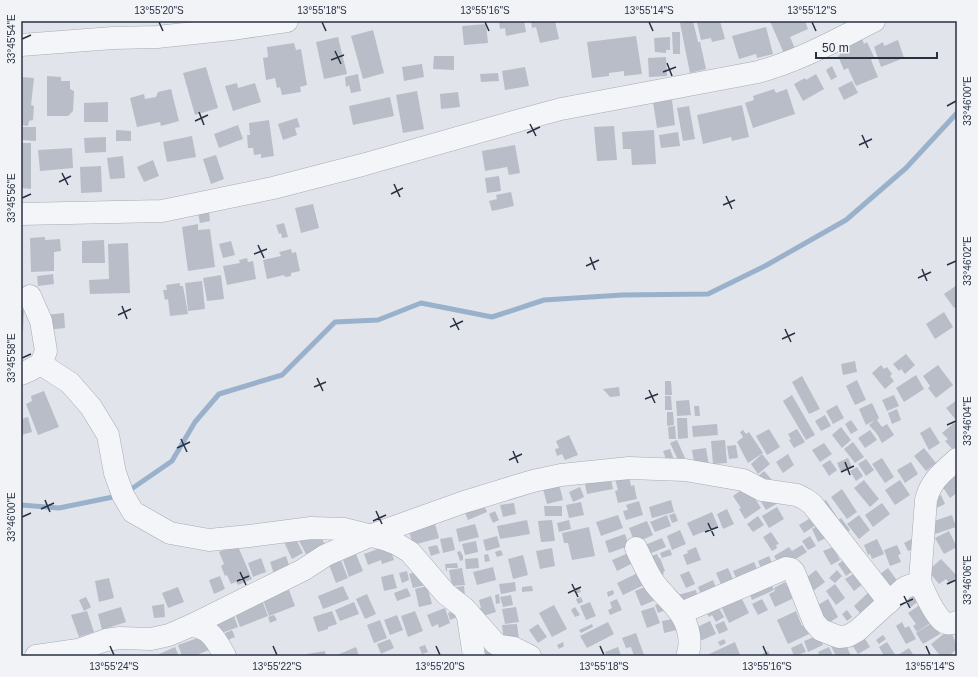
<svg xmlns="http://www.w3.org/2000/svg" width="978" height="677" font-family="Arial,sans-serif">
  <rect width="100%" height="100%" fill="#e1e4ea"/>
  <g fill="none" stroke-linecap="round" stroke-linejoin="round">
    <g stroke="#9ab1cc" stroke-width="5">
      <path d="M 127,492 L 172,461 L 195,422 L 219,394 L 282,375 L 335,322 L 378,320 L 421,303 L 492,317 L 544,300 L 622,295 L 708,294 L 765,266 L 846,220 L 906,168 L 957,113"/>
      <path d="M 21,505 L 59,508 L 118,496"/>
    </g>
  </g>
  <g fill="#b8bdc8">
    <path d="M 499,21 L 524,21 L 526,32 L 506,36 L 505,28 L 500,29 Z"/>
    <path d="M 531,21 L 555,21 L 559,39 L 540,43 L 536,27 L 532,28 Z"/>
    <path d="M 693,21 L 698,42 L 700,42 L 706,69 L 690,73 L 680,23 Z"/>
    <path d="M 706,21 L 720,21 L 725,39 L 712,42 L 711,38 L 701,40 L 697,23 Z"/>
    <path d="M 770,21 L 805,21 L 808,29 L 790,37 L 796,51 L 785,56 Z"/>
    <path d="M 486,24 L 488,43 L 464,45 L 462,26 Z"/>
    <path d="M 766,27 L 773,54 L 757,58 L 756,54 L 739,59 L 732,36 Z"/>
    <path d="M 373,30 L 384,73 L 363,79 L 351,36 Z"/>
    <path d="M 672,32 L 680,32 L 680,54 L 673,54 Z"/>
    <path d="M 636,36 L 642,74 L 624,76 L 624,71 L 609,73 L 609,76 L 592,78 L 587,42 Z"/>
    <path d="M 338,37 L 347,74 L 324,79 L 316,42 Z"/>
    <path d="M 670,37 L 670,50 L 666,50 L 666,53 L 655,52 L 654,38 Z"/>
    <path d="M 862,38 L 864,44 L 867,42 L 874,57 L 871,60 L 878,77 L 856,86 L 848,68 L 844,70 L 838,56 L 840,55 L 838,48 Z"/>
    <path d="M 898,40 L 904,58 L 881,67 L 874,47 L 883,42 L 884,46 Z"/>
    <path d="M 294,43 L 296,50 L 301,49 L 307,85 L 300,87 L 301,92 L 282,95 L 280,87 L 277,88 L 275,78 L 266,80 L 263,58 L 268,57 L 267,47 Z"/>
    <path d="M 434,56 L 454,56 L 454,70 L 433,69 Z"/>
    <path d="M 666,57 L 667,76 L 649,77 L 648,58 Z"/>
    <path d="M 422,64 L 424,77 L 404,81 L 402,67 Z"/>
    <path d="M 832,66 L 837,77 L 831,80 L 826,70 Z"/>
    <path d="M 206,67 L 218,108 L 195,115 L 183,73 Z"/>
    <path d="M 525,67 L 529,86 L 505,90 L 502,71 Z"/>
    <path d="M 498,73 L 499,81 L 481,82 L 480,74 Z"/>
    <path d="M 358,74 L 361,91 L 351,93 L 349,85 L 346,87 L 345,77 Z"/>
    <path d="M 816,74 L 824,89 L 803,101 L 794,84 L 805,78 L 806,80 Z"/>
    <path d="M 47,76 L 61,77 L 61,81 L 70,81 L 70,89 L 74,91 L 73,111 L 68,116 L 47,116 Z"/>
    <path d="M 21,77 L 34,78 L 31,105 L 34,106 L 33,120 L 29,121 L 28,126 L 21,125 Z"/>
    <path d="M 852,81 L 858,93 L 844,100 L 838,88 Z"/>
    <path d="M 237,83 L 238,88 L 255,83 L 261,102 L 233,111 L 225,86 Z"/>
    <path d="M 171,89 L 179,121 L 161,126 L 160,122 L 137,127 L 130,98 L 144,94 L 145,99 L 156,97 L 158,92 Z"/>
    <path d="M 774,89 L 776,93 L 787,89 L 795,114 L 753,128 L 745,103 L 754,100 L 753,96 Z"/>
    <path d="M 417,91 L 424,129 L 403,133 L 396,95 Z"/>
    <path d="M 458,92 L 460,107 L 441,109 L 440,94 Z"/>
    <path d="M 390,97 L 394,116 L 353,125 L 349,106 Z"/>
    <path d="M 672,100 L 675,125 L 657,128 L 653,102 Z"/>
    <path d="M 108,102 L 108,122 L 84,122 L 84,103 Z"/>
    <path d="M 742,105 L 749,137 L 732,141 L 731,137 L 703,144 L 697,115 Z"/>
    <path d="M 689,106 L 695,139 L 683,141 L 677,108 Z"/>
    <path d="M 297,118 L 300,127 L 295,128 L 297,135 L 283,140 L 278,124 Z"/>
    <path d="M 269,120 L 274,156 L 261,158 L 261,154 L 254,155 L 253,148 L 248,148 L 247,135 L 250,135 L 249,123 Z"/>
    <path d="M 238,125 L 243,139 L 219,148 L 214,134 Z"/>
    <path d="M 614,126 L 617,160 L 597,161 L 594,127 Z"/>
    <path d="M 21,127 L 36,127 L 36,141 L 21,140 Z"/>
    <path d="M 116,130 L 131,131 L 131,141 L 116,141 Z"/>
    <path d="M 654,130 L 656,164 L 632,165 L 631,149 L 623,149 L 622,132 Z"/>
    <path d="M 678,132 L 680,146 L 661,148 L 659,135 Z"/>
    <path d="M 192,136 L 196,157 L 167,162 L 163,142 Z"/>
    <path d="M 106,137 L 106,152 L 85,153 L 84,138 Z"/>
    <path d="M 21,143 L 31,143 L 31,189 L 21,188 Z"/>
    <path d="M 515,145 L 520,173 L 509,175 L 507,167 L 485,171 L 482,151 Z"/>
    <path d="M 72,148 L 73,168 L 40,171 L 38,150 Z"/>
    <path d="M 216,155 L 224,179 L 211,184 L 203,159 Z"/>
    <path d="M 123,156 L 125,178 L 110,179 L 107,158 Z"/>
    <path d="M 153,160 L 159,176 L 144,182 L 137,167 Z"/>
    <path d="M 101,166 L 102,192 L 81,193 L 80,167 Z"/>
    <path d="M 499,176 L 501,191 L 487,193 L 485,178 Z"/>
    <path d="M 511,192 L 514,206 L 492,211 L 489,201 L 497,199 L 496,195 Z"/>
    <path d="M 313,204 L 319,228 L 301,233 L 295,208 Z"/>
    <path d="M 209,211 L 210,221 L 200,223 L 198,213 Z"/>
    <path d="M 284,223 L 288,237 L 282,238 L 281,233 L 279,234 L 276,225 Z"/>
    <path d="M 198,224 L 198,230 L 210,229 L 215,267 L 188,271 L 182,227 Z"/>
    <path d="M 45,237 L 45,240 L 60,239 L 61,251 L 54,252 L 54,271 L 31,272 L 30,238 Z"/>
    <path d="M 104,240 L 105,263 L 82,263 L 82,241 Z"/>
    <path d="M 231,241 L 235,255 L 223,258 L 219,244 Z"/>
    <path d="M 128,243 L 130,293 L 90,294 L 89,280 L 109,279 L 108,244 Z"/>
    <path d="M 291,249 L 292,253 L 296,252 L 300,271 L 291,273 L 291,276 L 285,277 L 284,275 L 267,279 L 263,260 L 281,256 L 279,252 Z"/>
    <path d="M 247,258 L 248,262 L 253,261 L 256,279 L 227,285 L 223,266 L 240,263 L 239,260 Z"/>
    <path d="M 53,274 L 54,284 L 38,286 L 37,276 Z"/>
    <path d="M 221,275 L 224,299 L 207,301 L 203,278 Z"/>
    <path d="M 202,281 L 205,309 L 188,311 L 185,283 Z"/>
    <path d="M 180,283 L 180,286 L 183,286 L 188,314 L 170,316 L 168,299 L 165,300 L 163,290 L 167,290 L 166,285 Z"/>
    <path d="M 957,285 L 957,306 L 954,308 L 944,294 Z"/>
    <path d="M 21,310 L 24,310 L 23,331 L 21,331 Z"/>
    <path d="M 944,312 L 953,327 L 935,339 L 926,324 Z"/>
    <path d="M 64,313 L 65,328 L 47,330 L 46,315 Z"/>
    <path d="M 906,354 L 915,365 L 905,374 L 901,369 L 899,371 L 893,364 Z"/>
    <path d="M 855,361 L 857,372 L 843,375 L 841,364 Z"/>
    <path d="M 881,365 L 884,369 L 887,367 L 892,374 L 890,376 L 894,381 L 885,389 L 872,373 Z"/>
    <path d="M 938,365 L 953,385 L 936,398 L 928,388 L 930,386 L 923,376 Z"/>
    <path d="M 916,375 L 924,389 L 904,402 L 896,388 Z"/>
    <path d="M 802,376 L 820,409 L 809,414 L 792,382 Z"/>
    <path d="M 857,380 L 866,400 L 855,405 L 846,386 Z"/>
    <path d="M 665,381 L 671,381 L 672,395 L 665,395 Z"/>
    <path d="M 619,387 L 620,396 L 610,397 L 603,389 Z"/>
    <path d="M 44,391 L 59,427 L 38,435 L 26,404 L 32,401 L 31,396 Z"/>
    <path d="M 792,395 L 815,435 L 806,440 L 783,401 Z"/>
    <path d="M 894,395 L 899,406 L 887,411 L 882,400 Z"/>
    <path d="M 665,396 L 671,396 L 672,410 L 665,410 Z"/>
    <path d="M 689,400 L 691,415 L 677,416 L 676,401 Z"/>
    <path d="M 957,400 L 957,419 L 956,420 L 946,408 Z"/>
    <path d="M 872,403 L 879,418 L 877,420 L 882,427 L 887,424 L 894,435 L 882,443 L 877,434 L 869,425 L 875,420 L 866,425 L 859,409 Z"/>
    <path d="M 837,405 L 844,418 L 833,424 L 826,411 Z"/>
    <path d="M 694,406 L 699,406 L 700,416 L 695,416 Z"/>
    <path d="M 897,409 L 901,420 L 892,424 L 888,413 Z"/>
    <path d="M 667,412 L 673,412 L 674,425 L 667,426 Z"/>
    <path d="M 825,415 L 831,426 L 821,431 L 815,421 Z"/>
    <path d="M 28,417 L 32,432 L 21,435 L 21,419 Z"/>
    <path d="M 677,418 L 687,418 L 688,438 L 678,439 Z"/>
    <path d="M 851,420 L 858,430 L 851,434 L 845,424 Z"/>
    <path d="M 954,423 L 957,426 L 957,448 L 954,451 L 945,441 L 948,439 L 942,433 Z"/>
    <path d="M 717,424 L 718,435 L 693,437 L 692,426 Z"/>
    <path d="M 675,426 L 676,439 L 669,439 L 668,427 Z"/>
    <path d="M 841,427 L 851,440 L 842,448 L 832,435 Z"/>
    <path d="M 930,427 L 940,443 L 929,450 L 920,433 Z"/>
    <path d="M 769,429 L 780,447 L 767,455 L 756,436 Z"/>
    <path d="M 797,429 L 805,442 L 794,448 L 789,440 L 791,439 L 788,434 Z"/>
    <path d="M 743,430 L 746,434 L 749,432 L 763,453 L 748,463 L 737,442 L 743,437 L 740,432 Z"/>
    <path d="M 870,430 L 877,440 L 865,448 L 858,438 Z"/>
    <path d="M 569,435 L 578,455 L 565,460 L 562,454 L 557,456 L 555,449 L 559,448 L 556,441 Z"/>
    <path d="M 677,440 L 685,458 L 678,460 L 670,443 Z"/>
    <path d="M 725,440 L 727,463 L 713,464 L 711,441 Z"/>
    <path d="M 853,442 L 864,457 L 855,463 L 844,449 Z"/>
    <path d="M 824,443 L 832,454 L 820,462 L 812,450 Z"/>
    <path d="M 736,445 L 738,458 L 729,459 L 727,446 Z"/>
    <path d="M 706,448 L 709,466 L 695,468 L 692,450 Z"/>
    <path d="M 924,448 L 936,463 L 926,471 L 914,456 Z"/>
    <path d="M 670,449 L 676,465 L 668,465 L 663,451 Z"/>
    <path d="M 762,454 L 770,464 L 758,474 L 751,464 Z"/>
    <path d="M 788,454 L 794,465 L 783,473 L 776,462 Z"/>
    <path d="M 848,458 L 852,467 L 841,472 L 837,463 Z"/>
    <path d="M 882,458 L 894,477 L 885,483 L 872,464 Z"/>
    <path d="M 866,459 L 874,470 L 866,476 L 858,464 Z"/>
    <path d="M 830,460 L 837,470 L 829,476 L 822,465 Z"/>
    <path d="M 911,462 L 918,474 L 905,483 L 897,470 Z"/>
    <path d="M 857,467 L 863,476 L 856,481 L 850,471 Z"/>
    <path d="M 764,471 L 772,480 L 756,478 Z"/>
    <path d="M 610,474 L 613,489 L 587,494 L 584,479 Z"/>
    <path d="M 957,475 L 957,493 L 950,498 L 942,486 Z"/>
    <path d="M 629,476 L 631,486 L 634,485 L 637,499 L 618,503 L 615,491 L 618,490 L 615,479 Z"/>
    <path d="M 864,480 L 879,499 L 870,507 L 854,488 Z"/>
    <path d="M 900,480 L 910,495 L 895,505 L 885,490 Z"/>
    <path d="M 559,484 L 563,500 L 547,504 L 543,489 Z"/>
    <path d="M 747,486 L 761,508 L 745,519 L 739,509 L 741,508 L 733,496 Z"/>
    <path d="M 580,487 L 584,497 L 573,502 L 569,492 Z"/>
    <path d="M 842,489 L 857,512 L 847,519 L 831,497 Z"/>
    <path d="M 941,495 L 945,504 L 934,509 L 930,500 Z"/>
    <path d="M 481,499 L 487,512 L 468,520 L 463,508 Z"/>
    <path d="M 671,500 L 674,512 L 652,518 L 649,507 Z"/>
    <path d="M 760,500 L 778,503 L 766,510 Z"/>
    <path d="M 826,500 L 837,517 L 829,523 L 817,505 Z"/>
    <path d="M 639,501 L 643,515 L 626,520 L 623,511 L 628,510 L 626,505 Z"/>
    <path d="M 581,502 L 584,515 L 569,518 L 566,505 Z"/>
    <path d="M 514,503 L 516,514 L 503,517 L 500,505 Z"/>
    <path d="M 882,503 L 890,514 L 873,527 L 865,515 Z"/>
    <path d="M 544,506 L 562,506 L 562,516 L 545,516 Z"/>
    <path d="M 777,507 L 784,519 L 769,528 L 762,516 Z"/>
    <path d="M 727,509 L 734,524 L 723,529 L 717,514 Z"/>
    <path d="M 495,511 L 499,520 L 493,523 L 489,514 Z"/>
    <path d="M 712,512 L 718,526 L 693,536 L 687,523 Z"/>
    <path d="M 675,513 L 678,521 L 672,523 L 669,515 Z"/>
    <path d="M 618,515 L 623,528 L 601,536 L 596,522 Z"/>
    <path d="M 667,515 L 671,526 L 655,532 L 650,522 Z"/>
    <path d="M 859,515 L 870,530 L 859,539 L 847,524 Z"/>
    <path d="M 952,515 L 956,527 L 935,534 L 931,522 Z"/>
    <path d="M 758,516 L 764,525 L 753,532 L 747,524 Z"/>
    <path d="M 812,517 L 816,525 L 804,533 L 799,525 Z"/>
    <path d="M 841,518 L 850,530 L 842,537 L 832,525 Z"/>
    <path d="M 434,520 L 439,538 L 413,545 L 409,531 Z"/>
    <path d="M 527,520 L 530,534 L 500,539 L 497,526 Z"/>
    <path d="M 552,520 L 555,541 L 541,542 L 538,521 Z"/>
    <path d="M 569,520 L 571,529 L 559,532 L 557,523 Z"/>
    <path d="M 647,521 L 653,535 L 635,543 L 629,528 Z"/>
    <path d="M 475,524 L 479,537 L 459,542 L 456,529 Z"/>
    <path d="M 821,524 L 828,537 L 818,542 L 812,529 Z"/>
    <path d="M 589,527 L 595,556 L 572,560 L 568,543 L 564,543 L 562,533 Z"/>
    <path d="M 680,530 L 686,544 L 672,550 L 667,536 Z"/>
    <path d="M 949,531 L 957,547 L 944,554 L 935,538 Z"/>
    <path d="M 319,532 L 325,545 L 306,554 L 299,541 Z"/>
    <path d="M 771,532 L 779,544 L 776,545 L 777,548 L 772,551 L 763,537 Z"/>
    <path d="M 625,534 L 629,546 L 609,553 L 605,541 Z"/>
    <path d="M 497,536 L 500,547 L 486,551 L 483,540 Z"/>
    <path d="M 810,536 L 816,546 L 808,550 L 802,541 Z"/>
    <path d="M 295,537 L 303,553 L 292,559 L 284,542 Z"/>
    <path d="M 452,537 L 455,550 L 443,553 L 440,539 Z"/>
    <path d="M 662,538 L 666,547 L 649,554 L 645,545 Z"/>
    <path d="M 877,539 L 884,554 L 872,559 L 870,554 L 868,555 L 864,545 Z"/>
    <path d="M 912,539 L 916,548 L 908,551 L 904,543 Z"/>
    <path d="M 476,541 L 478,552 L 465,555 L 462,544 Z"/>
    <path d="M 237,544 L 252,579 L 238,585 L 236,582 L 231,584 L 227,575 L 225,576 L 221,566 L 224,564 L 219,552 Z"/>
    <path d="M 389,545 L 394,560 L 382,564 L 381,560 L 368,565 L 364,554 Z"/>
    <path d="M 437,545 L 440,553 L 431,556 L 428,547 Z"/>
    <path d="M 802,545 L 807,552 L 781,568 L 774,556 L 789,547 L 792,551 Z"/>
    <path d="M 897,545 L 901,554 L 898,555 L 901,562 L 890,566 L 884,550 Z"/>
    <path d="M 696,547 L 701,560 L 687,565 L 683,555 L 688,553 L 687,551 Z"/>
    <path d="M 833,547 L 840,560 L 831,565 L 823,551 Z"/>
    <path d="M 552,548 L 555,566 L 540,569 L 536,551 Z"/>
    <path d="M 670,549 L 672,555 L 662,558 L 660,553 Z"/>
    <path d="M 501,550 L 503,555 L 497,557 L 495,552 Z"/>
    <path d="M 460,551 L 463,556 L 463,560 L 460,561 L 457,552 Z"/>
    <path d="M 633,551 L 637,561 L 617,571 L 612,560 Z"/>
    <path d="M 338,553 L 348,578 L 336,583 L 326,557 Z"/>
    <path d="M 356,554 L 363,571 L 349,577 L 343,560 Z"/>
    <path d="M 488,554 L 490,561 L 485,562 L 484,555 Z"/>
    <path d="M 657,554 L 659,558 L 660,558 L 665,571 L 663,572 L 664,574 L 654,578 L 646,558 Z"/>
    <path d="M 523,555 L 528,575 L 513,579 L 508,559 Z"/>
    <path d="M 286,556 L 290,568 L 274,574 L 270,562 Z"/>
    <path d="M 769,556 L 774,568 L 763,573 L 758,561 Z"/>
    <path d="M 848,557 L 857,568 L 846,576 L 838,564 Z"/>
    <path d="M 261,558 L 266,572 L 253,577 L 248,563 Z"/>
    <path d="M 478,558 L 479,568 L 466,569 L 465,559 Z"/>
    <path d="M 941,559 L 957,576 L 950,584 L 946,579 L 939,584 L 928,571 Z"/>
    <path d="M 754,562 L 760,575 L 739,584 L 733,571 Z"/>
    <path d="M 457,563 L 458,568 L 447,568 L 447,571 L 446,571 L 445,564 Z"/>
    <path d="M 493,567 L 496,580 L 477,585 L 473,572 Z"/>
    <path d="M 462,568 L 465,585 L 452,586 L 449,570 Z"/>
    <path d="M 728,568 L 736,586 L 724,591 L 716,573 Z"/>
    <path d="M 888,568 L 901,586 L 887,596 L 875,578 Z"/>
    <path d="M 422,570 L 426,585 L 413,588 L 409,574 Z"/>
    <path d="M 644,570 L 650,582 L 623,595 L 617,583 Z"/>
    <path d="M 816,570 L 825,582 L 809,594 L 801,582 Z"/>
    <path d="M 837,570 L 842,576 L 835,583 L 829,578 Z"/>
    <path d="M 407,571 L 409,580 L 402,583 L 399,573 Z"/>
    <path d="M 689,571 L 695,584 L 686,588 L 680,575 Z"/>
    <path d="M 855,573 L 863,584 L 854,591 L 845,579 Z"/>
    <path d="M 393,574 L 397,588 L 384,591 L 381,577 Z"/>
    <path d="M 220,576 L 225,589 L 214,594 L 209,580 Z"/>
    <path d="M 109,578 L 114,598 L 99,602 L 95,581 Z"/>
    <path d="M 713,580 L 718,593 L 703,600 L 698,587 Z"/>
    <path d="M 769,580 L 774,590 L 752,600 L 748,590 Z"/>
    <path d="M 515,582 L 516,591 L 501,594 L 499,584 Z"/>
    <path d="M 785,582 L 787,586 L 794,583 L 800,595 L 775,607 L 769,594 L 775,591 L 774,588 Z"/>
    <path d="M 652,584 L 658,599 L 641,606 L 635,591 Z"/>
    <path d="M 835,584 L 845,598 L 836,605 L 826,591 Z"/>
    <path d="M 343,586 L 349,599 L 323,609 L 318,596 Z"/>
    <path d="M 427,586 L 432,604 L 419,607 L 415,589 Z"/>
    <path d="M 464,586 L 465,596 L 449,588 Z"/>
    <path d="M 532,586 L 533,591 L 522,592 L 522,587 Z"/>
    <path d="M 178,587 L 184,602 L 168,608 L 162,593 Z"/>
    <path d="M 579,587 L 581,592 L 575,594 L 573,589 Z"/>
    <path d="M 407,588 L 411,596 L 397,601 L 394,593 Z"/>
    <path d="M 873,588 L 883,599 L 864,618 L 854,606 Z"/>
    <path d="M 289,590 L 295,606 L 269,616 L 263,600 Z"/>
    <path d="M 613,590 L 614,594 L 608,597 L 607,592 Z"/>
    <path d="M 696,590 L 699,603 L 682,608 L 678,595 Z"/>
    <path d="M 916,592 L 921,599 L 911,607 L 906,601 Z"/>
    <path d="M 739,593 L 749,613 L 729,623 L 719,602 Z"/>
    <path d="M 367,594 L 376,614 L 365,619 L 356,599 Z"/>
    <path d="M 499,594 L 500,603 L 496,604 L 495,595 Z"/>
    <path d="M 511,595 L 513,605 L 503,607 L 500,597 Z"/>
    <path d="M 491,596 L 496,612 L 480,617 L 478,609 L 481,608 L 479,600 Z"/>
    <path d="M 86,597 L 91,607 L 84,611 L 79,600 Z"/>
    <path d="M 581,597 L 583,602 L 578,604 L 576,599 Z"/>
    <path d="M 617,599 L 622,610 L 610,615 L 608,610 L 612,608 L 610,602 Z"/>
    <path d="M 762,599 L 768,610 L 758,615 L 752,604 Z"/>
    <path d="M 828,599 L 838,617 L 824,626 L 815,607 Z"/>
    <path d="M 262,600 L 268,616 L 240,627 L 234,611 Z"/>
    <path d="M 665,601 L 668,609 L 658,613 L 655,605 Z"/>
    <path d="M 715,601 L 724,617 L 716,622 L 712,615 L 709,617 L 704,608 Z"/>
    <path d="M 354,602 L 359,614 L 340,621 L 335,610 Z"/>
    <path d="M 590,602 L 596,616 L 586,620 L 580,606 Z"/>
    <path d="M 164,604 L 165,617 L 154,618 L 152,606 Z"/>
    <path d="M 921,604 L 933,621 L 917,632 L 913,626 L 916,624 L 908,613 Z"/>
    <path d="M 554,605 L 567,629 L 552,637 L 539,613 Z"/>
    <path d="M 121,607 L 126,622 L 102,630 L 98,614 Z"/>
    <path d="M 516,607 L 519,622 L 505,624 L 502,609 Z"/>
    <path d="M 575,607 L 580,615 L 575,617 L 571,610 Z"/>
    <path d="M 654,607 L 660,623 L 647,628 L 641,611 Z"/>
    <path d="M 445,608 L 450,623 L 439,628 L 438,624 L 432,627 L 427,615 Z"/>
    <path d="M 847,610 L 852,617 L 847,621 L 842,614 Z"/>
    <path d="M 87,611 L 94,632 L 79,637 L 71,615 Z"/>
    <path d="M 332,611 L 337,624 L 328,627 L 328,629 L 318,632 L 313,617 Z"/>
    <path d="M 415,611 L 423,631 L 408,637 L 401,616 Z"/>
    <path d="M 455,611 L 457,617 L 450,620 L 448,613 Z"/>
    <path d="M 796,611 L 802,626 L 804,625 L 809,634 L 788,644 L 777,620 Z"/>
    <path d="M 233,613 L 238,627 L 216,635 L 211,621 Z"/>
    <path d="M 274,615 L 277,620 L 270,623 L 268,617 Z"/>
    <path d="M 397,615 L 403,630 L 390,635 L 384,620 Z"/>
    <path d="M 679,618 L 681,629 L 664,633 L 662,621 Z"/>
    <path d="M 380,620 L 387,638 L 374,643 L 367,625 Z"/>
    <path d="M 710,621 L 716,634 L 700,641 L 695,628 Z"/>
    <path d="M 724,621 L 728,630 L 719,634 L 715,625 Z"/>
    <path d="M 608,622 L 614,634 L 587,648 L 580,636 Z"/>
    <path d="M 902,622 L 905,628 L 909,626 L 916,639 L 906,644 L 896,626 Z"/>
    <path d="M 933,622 L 940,634 L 923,644 L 916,633 Z"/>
    <path d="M 517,624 L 519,640 L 504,642 L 502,625 Z"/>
    <path d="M 538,624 L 547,637 L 538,643 L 529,630 Z"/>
    <path d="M 592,624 L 593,627 L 581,633 L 579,630 Z"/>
    <path d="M 950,629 L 957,646 L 957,649 L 949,656 L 940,656 L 931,644 Z"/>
    <path d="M 232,630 L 235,637 L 228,640 L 225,633 Z"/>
    <path d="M 636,633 L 644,655 L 640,656 L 634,656 L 631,647 L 626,648 L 622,638 Z"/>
    <path d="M 862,634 L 870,647 L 858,654 L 850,642 Z"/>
    <path d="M 819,635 L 823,645 L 808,652 L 804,641 Z"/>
    <path d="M 883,635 L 886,639 L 879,644 L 876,640 Z"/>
    <path d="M 203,636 L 209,650 L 194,656 L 182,656 L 178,645 Z"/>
    <path d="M 390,639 L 394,648 L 381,654 L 377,644 Z"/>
    <path d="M 724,639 L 726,643 L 720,646 L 718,642 Z"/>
    <path d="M 844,640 L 851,656 L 836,656 L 831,646 Z"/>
    <path d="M 563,642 L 564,646 L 559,649 L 557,645 Z"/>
    <path d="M 735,642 L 740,655 L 739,656 L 705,656 Z"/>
    <path d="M 887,642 L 896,656 L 884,656 L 879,647 Z"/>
    <path d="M 802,643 L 806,652 L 794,656 L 791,648 Z"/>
    <path d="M 425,645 L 428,652 L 422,654 L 419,647 Z"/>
    <path d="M 494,646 L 498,656 L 480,656 L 479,652 Z"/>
    <path d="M 175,647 L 179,656 L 155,656 Z"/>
    <path d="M 356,647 L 359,656 L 338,656 L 337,655 Z"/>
    <path d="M 618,647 L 621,656 L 607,656 L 605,652 Z"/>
    <path d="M 829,647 L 833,656 L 820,656 L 818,652 Z"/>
    <path d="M 909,648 L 914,656 L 899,656 L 898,655 Z"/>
    <path d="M 325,651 L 326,656 L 307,656 L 307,654 Z"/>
    <path d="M 768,651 L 771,656 L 758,656 Z"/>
  </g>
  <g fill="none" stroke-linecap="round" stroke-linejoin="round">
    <g stroke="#a6abb5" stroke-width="23">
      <g id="minor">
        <path d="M 21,45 L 113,38 L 157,37 L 232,29 L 287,21"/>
        <path d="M 21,214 L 162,211 L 273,188 L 362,165 L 524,119 L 561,109 L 758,72 C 799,61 836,40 874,21"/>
        <path d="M 41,364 L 70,383 L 91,407 L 108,435 L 115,473 L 123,495 L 133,512 L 170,533 L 209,540 L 249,536 L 311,528 L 344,529 L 384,539 L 397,544 L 410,552 L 446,594 L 464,608 L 468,617 L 474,656"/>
        <path d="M 21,374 L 28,371 L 41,364 L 46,351 L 41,321 L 30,296"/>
        <path d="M 957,459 C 942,473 931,480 926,500 L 920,580 C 922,589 936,618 944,622 C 949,625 953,623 957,622"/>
        <path d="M 636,548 C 642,560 647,573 655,584 C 668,601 685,611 689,635 C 690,642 690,649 687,656"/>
        <path d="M 466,610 L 495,643 L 500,646 L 514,648 L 530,656"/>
        <path d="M 681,613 L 786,568 L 791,569 L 794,572 L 814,622 L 821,630 L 839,637 L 848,636 L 857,631 L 903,589 C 911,584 915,584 922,589"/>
        <path d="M 192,625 C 211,629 216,640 225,656"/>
        <path d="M 36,656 L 78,650 L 106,640 L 120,638 L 151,639 L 169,635 L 192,625 L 303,570 L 326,555 L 372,535 L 464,502 L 533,481 L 561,475 L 629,468 L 685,470 L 743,480 L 762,490 L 797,495 L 805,499 L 812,504 L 889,602"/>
      </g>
    </g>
    <use href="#minor" stroke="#f4f5f8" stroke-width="22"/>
  </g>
  <path fill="none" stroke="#283143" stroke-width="1.5" d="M 159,22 L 163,31M 322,22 L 326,31M 485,22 L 489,31M 649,22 L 653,31M 812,22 L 816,31M 22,39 L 31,35M 335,51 L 341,64M 331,60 L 344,55M 667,63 L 672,76M 663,72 L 676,67M 947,106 L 956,101M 199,112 L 204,125M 195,121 L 208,115M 530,124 L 536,136M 527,133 L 540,127M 862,135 L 868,148M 859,145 L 872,139M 62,173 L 68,185M 59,182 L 71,176M 394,184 L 400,197M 391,194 L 403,188M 726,196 L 732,209M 22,198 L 31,194M 723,205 L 735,200M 258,245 L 264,258M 254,254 L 267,249M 590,257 L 595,270M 947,265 L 956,261M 586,266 L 599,260M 922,269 L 927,281M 918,278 L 931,272M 122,306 L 127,319M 118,315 L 131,309M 453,318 L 459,330M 450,327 L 463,321M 785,329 L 791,342M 782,339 L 795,333M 22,358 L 31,354M 317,378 L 323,391M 314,387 L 326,382M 649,390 L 655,403M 645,399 L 658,394M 947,425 L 956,421M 181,439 L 187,452M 177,448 L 190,442M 513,451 L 518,463M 509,460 L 522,454M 845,462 L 850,475M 841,472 L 854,466M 45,500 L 50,512M 41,509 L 54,503M 376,511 L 382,524M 22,517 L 31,513M 373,521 L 386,515M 708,523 L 714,536M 705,532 L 718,527M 240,572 L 246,585M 237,581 L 249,576M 572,584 L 578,597M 947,584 L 956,580M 568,593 L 581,587M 904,596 L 910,608M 900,605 L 913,599M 110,646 L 114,655M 273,646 L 277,655M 436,646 L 440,655M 600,646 L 604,655M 763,646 L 767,655M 926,646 L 930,655"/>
  <rect width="978" height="677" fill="none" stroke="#f1f3f7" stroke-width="44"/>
  <path d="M816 52v6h121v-6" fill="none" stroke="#283143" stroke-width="2"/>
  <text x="822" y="52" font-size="12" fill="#283143" stroke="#f1f3f7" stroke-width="3" paint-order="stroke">50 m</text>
  <rect x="22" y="22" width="934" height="633" fill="none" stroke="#283143" stroke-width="1.5"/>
  <g font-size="10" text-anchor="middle" fill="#283143">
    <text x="159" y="14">13°55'20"S</text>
    <text x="322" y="14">13°55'18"S</text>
    <text x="485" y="14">13°55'16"S</text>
    <text x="649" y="14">13°55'14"S</text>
    <text x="812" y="14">13°55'12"S</text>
    <text transform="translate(11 39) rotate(-90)" y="4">33°45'54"E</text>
    <text transform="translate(967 101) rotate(-90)" y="4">33°46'00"E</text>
    <text transform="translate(11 198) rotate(-90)" y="4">33°45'56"E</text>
    <text transform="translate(967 261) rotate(-90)" y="4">33°46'02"E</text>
    <text transform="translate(11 358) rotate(-90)" y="4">33°45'58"E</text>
    <text transform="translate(967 421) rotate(-90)" y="4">33°46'04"E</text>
    <text transform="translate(11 517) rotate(-90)" y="4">33°46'00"E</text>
    <text transform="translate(967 580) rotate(-90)" y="4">33°46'06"E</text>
    <text x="114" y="670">13°55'24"S</text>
    <text x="277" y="670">13°55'22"S</text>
    <text x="440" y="670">13°55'20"S</text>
    <text x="604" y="670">13°55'18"S</text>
    <text x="767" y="670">13°55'16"S</text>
    <text x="930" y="670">13°55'14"S</text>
  </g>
</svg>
